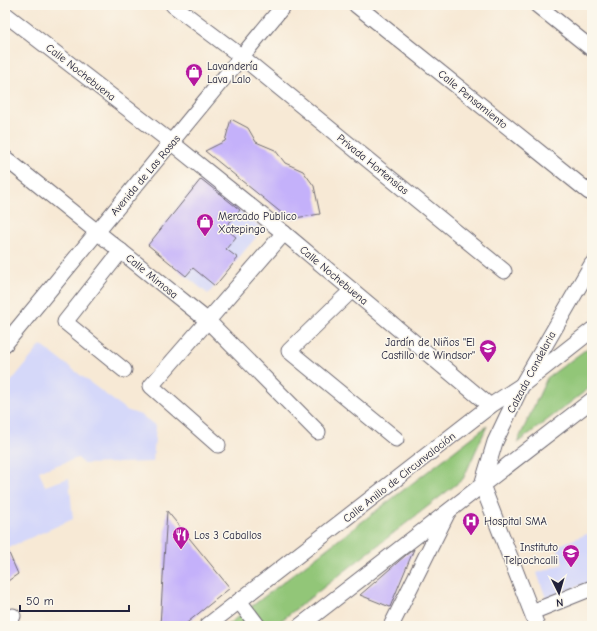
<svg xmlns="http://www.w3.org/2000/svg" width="597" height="631" font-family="'Comic Neue',sans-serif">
  <rect width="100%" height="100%" fill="#fbf7ec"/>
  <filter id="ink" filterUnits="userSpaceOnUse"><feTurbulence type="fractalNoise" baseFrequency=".025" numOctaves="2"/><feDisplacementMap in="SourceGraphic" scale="8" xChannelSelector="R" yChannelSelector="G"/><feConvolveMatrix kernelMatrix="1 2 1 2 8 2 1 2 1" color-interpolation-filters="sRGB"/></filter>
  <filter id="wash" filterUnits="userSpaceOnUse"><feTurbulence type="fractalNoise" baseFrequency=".012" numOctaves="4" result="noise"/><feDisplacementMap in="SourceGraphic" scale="16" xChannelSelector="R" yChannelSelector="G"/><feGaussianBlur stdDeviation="0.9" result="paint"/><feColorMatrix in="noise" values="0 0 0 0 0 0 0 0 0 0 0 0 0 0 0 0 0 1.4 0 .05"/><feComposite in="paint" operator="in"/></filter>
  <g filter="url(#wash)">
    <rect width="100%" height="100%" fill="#f7e9d5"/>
    <g fill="#d5d8f9">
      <path d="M 201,179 L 263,229 L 208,294 L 148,245 Z"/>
      <path d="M 41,345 L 126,410 L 141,415 L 156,426 L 153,462 L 83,464 L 78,458 L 39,471 L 45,486 L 69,478 L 73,519 L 5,549 L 5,389 Z"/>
      <path d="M 592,532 L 592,581 L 546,598 L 537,573 L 563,564 L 557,546 Z"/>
    </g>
    <g fill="#92c678" stroke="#5a745a">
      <path d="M 592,345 L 592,386 L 517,443 L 547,378 Z"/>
      <path d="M 487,426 L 463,479 L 274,626 L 226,626 Z"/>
    </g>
    <g id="blocks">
      <g fill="#c4b1fa">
        <path d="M 231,119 L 248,128 L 256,142 L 275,150 L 285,163 L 303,171 L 314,186 L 320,214 L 289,219 L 205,151 L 225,141 Z"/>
        <path d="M 201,179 L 240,210 L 225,228 L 236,237 L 226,249 L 238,258 L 215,286 L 193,268 L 186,276 L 148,245 Z"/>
        <path d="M 167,511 L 230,588 L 183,626 L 160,626 Z"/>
        <path d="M 5,544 L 18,574 L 5,583 Z"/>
        <path d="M 414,549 L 390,607 L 360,595 L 406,555 Z"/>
      </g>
    </g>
  </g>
  <g filter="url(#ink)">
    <use href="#blocks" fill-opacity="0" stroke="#6d6871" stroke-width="1"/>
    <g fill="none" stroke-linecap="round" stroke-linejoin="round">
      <g stroke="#6d6871" stroke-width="17">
        <g id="minor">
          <path d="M 173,5 L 242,57 L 504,271"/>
          <path d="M 356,5 L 589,192"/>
          <path d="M 537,5 L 592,49"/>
          <path d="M 5,14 L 172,143 L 284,233 L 490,406"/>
          <path d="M 5,158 L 208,321 L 318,432"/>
          <path d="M 121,251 L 65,322 L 124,370"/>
          <path d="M 352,290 L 289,351 L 396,439"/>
          <path d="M 5,344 L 284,5"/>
          <path d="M 218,445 L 151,386 L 284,233"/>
          <path d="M 482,485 L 495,442 L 522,385 L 592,264"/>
          <path d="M 482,485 L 537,626"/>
          <path d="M 239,601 L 258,626"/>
          <path d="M 532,612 L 592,588"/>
          <path d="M 5,619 L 13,616"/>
          <path d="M 207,626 L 490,406 L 522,385 L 592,330"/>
          <path d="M 300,626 L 592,400"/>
          <path d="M 391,626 L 448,512"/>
        </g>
      </g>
      <use href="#minor" stroke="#fff" stroke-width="15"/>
    </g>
  </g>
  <defs>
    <g id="shop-pin" transform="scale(0.9)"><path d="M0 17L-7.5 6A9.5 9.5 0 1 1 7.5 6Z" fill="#b5179e" stroke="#fbf7ec"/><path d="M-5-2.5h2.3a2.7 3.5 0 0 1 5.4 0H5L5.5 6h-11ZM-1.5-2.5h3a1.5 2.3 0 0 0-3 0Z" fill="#fff"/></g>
    <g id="school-pin" transform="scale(0.9)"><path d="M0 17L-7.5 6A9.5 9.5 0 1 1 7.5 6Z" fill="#b5179e" stroke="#fbf7ec"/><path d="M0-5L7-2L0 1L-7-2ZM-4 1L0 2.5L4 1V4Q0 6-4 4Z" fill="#fff"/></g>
    <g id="hospital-pin" transform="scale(0.9)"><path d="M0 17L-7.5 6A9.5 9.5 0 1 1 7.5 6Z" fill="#b5179e" stroke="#fbf7ec"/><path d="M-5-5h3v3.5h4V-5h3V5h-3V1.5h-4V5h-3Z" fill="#fff"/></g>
    <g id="restaurant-pin" transform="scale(0.9)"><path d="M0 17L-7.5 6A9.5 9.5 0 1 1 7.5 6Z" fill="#b5179e" stroke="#fbf7ec"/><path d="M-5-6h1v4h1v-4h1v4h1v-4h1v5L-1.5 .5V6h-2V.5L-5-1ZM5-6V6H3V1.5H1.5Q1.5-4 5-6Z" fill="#fff"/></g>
  </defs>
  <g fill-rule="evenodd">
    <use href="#shop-pin" x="194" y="72"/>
    <use href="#shop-pin" x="205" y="222"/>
    <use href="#school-pin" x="488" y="348"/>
    <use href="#hospital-pin" x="471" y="521"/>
    <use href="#restaurant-pin" x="181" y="535"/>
    <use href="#school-pin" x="571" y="553"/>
  </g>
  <g text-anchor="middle" stroke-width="3" stroke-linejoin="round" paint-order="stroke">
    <g font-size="11" fill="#22223b" stroke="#fbf7ec" text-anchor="start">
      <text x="207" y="70">Lavandería<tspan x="207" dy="13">Lava Lalo</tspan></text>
      <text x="218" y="220">Mercado Publico<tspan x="218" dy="13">Xotepingo</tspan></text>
      <text x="475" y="346" text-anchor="end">Jardín de Niños "El<tspan x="475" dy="13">Castillo de Windsor"</tspan></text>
      <text x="484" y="525">Hospital SMA</text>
      <text x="194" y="539">Los 3 Caballos</text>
      <text x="558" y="551" text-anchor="end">Instituto<tspan x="558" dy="13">Telpochcalli</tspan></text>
    </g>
    <g font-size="11" fill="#22223b" stroke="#fbf7ec">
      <text transform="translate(81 72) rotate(38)" y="4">Calle Nochebuena</text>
      <text transform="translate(473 99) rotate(39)" y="4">Calle Pensamiento</text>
      <text transform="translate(373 164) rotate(39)" y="4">Privada Hortensias</text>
      <text transform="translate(145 175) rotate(-50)" y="4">Avenida de Las Rosas</text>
      <text transform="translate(334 275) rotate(40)" y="4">Calle Nochebuena</text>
      <text transform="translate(152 276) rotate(39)" y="4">Calle Mimosa</text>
      <text transform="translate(531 372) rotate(-62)" y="4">Calzada Candelaria</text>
      <text transform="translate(399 477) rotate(-38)" y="4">Calle Anillo de Circunvalación</text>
    </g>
  </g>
  <rect width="597" height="631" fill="none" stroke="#fbf7ec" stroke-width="20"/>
  <g transform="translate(559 593) rotate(175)" stroke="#fbf7ec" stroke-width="3" paint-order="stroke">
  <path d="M0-3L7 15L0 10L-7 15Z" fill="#22223b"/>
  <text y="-6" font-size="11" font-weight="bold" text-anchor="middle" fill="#22223b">N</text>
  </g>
  <path d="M20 605v6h109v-6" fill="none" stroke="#22223b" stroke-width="2"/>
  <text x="26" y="605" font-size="12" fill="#22223b" stroke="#fbf7ec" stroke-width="3" paint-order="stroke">50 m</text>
</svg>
